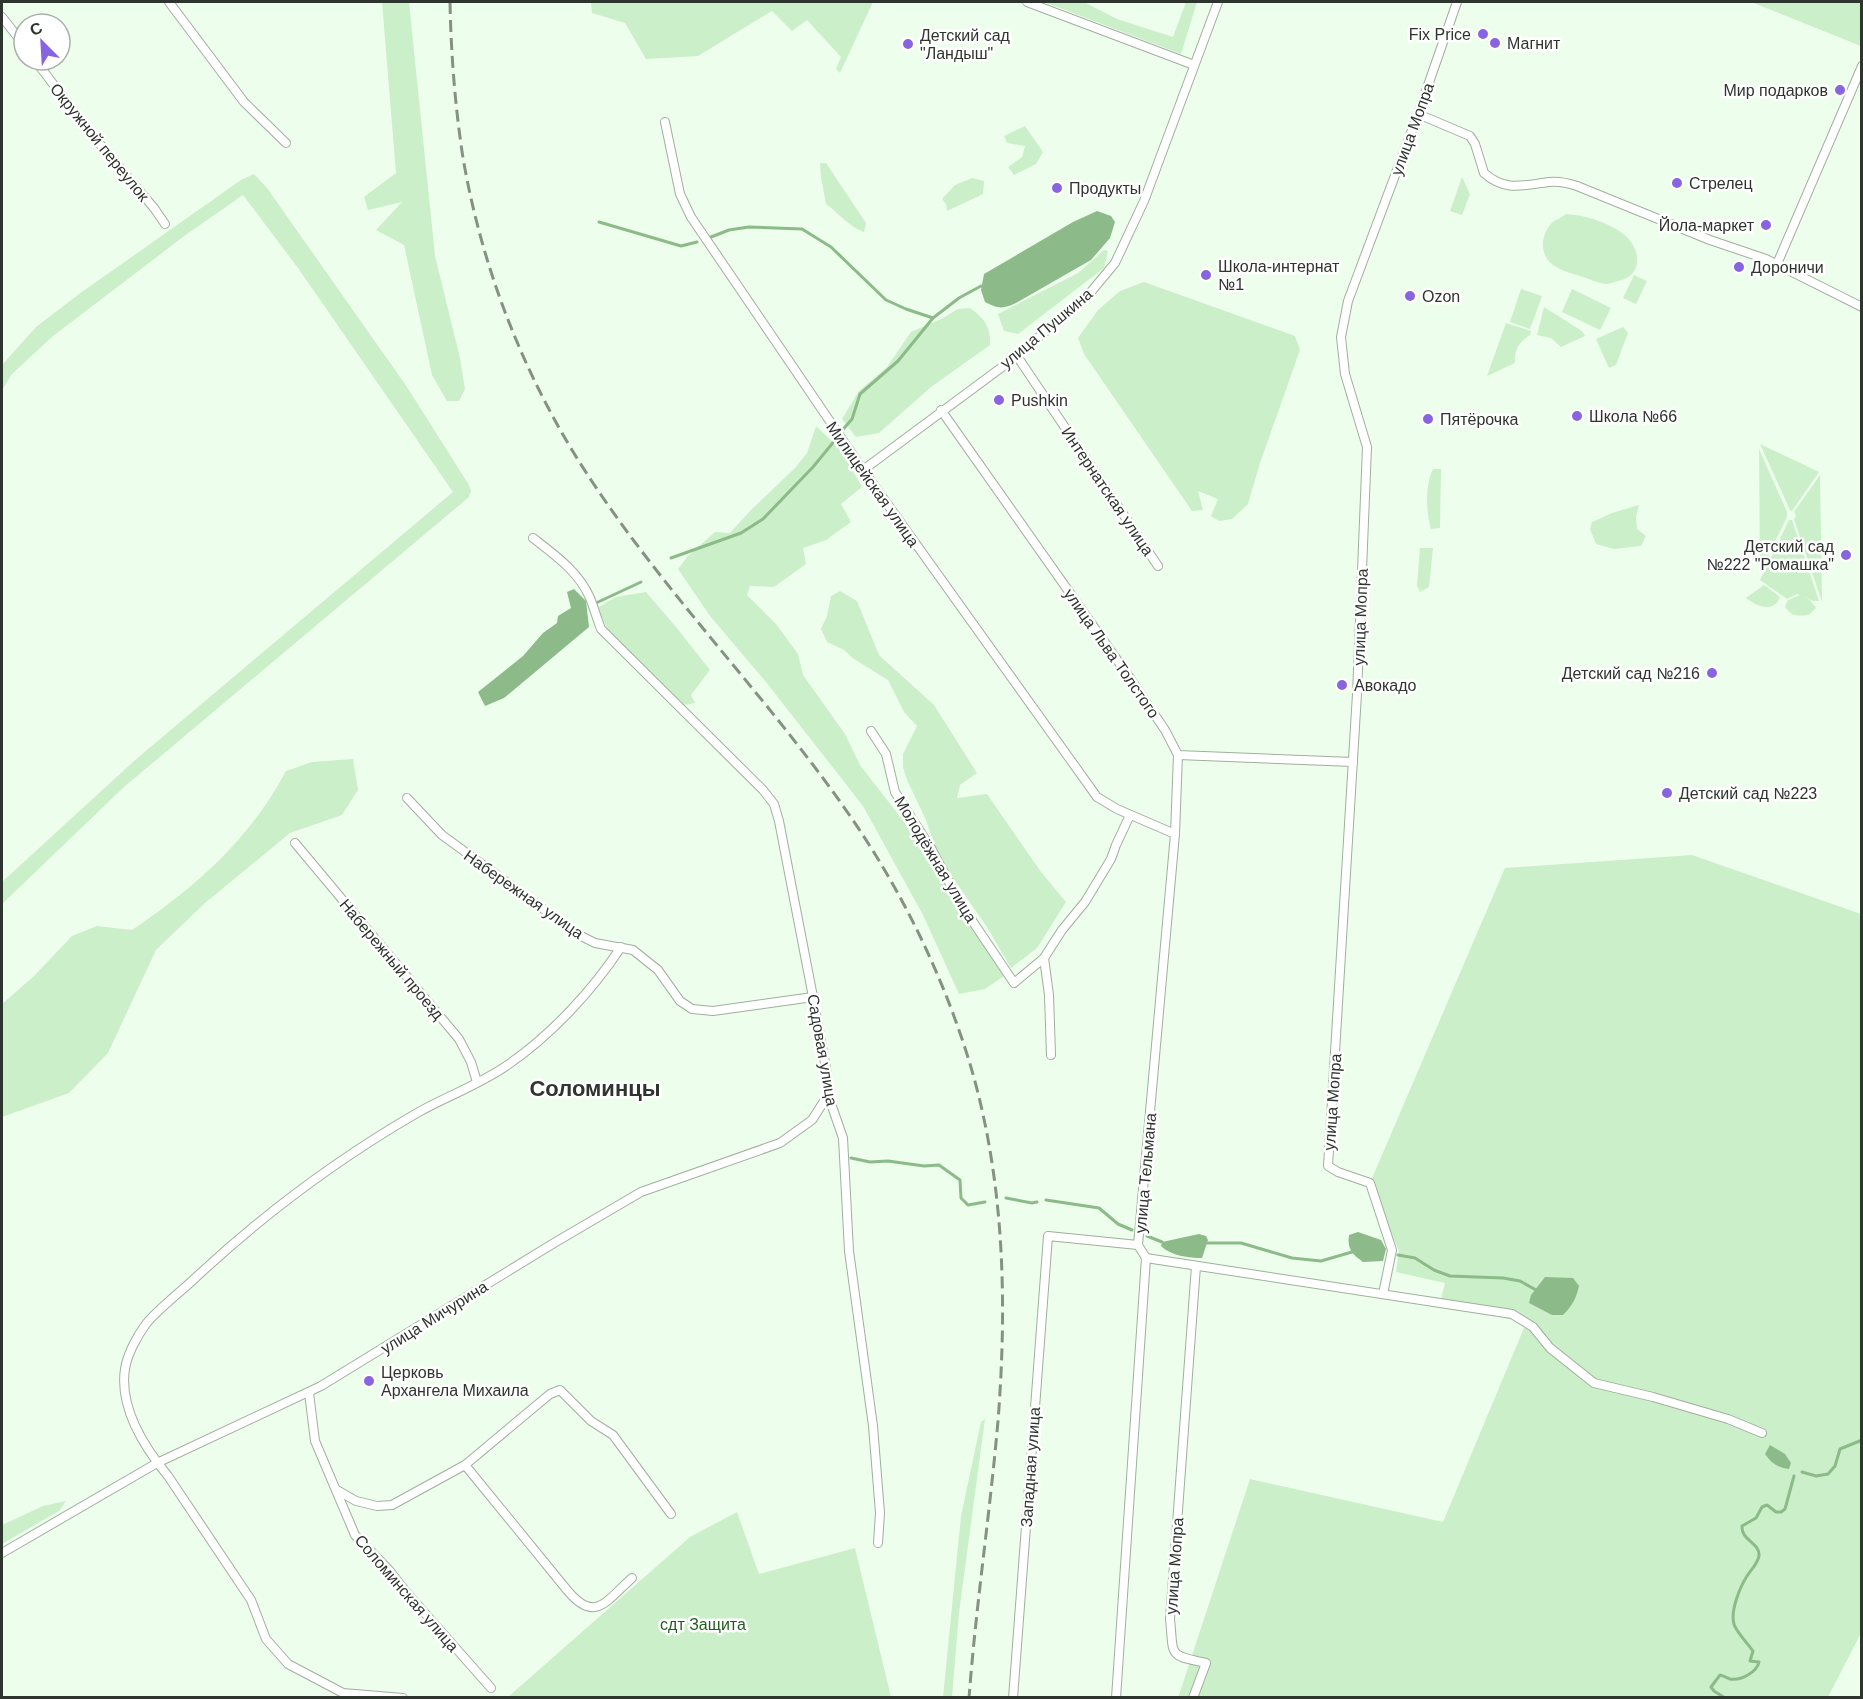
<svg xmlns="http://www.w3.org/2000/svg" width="1863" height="1699" font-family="Helvetica,sans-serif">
  <rect width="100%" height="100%" fill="#eefeec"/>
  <g fill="#cbefc8">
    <path d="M 382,2 L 409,2 L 435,256 L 460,358 L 465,389 L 459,401 L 447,401 L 432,375 L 404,245 L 376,230 L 402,202 L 368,210 L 364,197 L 396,173 Z"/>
    <path d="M 591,2 L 873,2 L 840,73 L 836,69 L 841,57 L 807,20 L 792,31 L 772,11 L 698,56 L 646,59 L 625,23 L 592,13 Z"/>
    <path d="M 1044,2 L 1084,2 L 1117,19 L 1173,37 L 1186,2 L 1197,2 L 1181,54 Z"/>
    <path d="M 1751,2 L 1861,2 L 1861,46 Z"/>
    <path d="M 1025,126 L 1043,152 L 1036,164 L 1014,175 L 1008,167 L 1022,157 L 1025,146 L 1007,143 L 1004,136 Z"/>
    <path d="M 820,163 L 826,163 L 866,223 L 864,232 C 849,227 840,214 826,204 L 821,177 Z"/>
    <path d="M 254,174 L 267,188 L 407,387 L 469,485 L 471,491 L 469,497 L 124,787 L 2,904 L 2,882 L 134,761 L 453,492 L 298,268 L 243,195 L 187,234 L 53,336 L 12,374 L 2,390 L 2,365 L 36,327 L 79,294 L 241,180 Z"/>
    <path d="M 1462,177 L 1470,194 L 1462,215 L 1450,211 Z"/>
    <path d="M 972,178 L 984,181 L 983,194 L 947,211 L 946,204 L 942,199 L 955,185 Z"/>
    <path d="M 1566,214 C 1585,215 1607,222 1622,233 C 1641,246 1645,276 1618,281 C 1614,282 1609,284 1605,284 C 1598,283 1589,279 1583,277 C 1573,274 1562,271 1553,265 C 1538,254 1541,232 1554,221 C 1558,219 1562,217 1566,214 Z"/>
    <path d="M 1104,250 L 1108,251 L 1104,268 L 1018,334 L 1004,331 L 998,314 L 1078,273 Z"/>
    <path d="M 1634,275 L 1647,281 L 1636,304 L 1623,298 Z"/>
    <path d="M 1144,282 L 1295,336 L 1300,350 L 1260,463 L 1248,504 L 1232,519 L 1219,521 L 1211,516 L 1218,499 L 1198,491 L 1203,510 L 1192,511 L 1084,354 L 1078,338 L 1098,310 L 1120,291 Z"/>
    <path d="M 1521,289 L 1542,296 L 1530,329 L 1510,322 Z"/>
    <path d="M 1572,289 L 1611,308 L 1600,330 L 1562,312 Z"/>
    <path d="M 1544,307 L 1582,331 L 1585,336 L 1561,347 L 1551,338 L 1537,335 Z"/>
    <path d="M 970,308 C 985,319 991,327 990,345 L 931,387 L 879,433 L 856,437 L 842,419 L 859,391 L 887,367 L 911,332 L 941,319 L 958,309 Z"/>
    <path d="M 1506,323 L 1531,331 L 1530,335 C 1519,342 1514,350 1515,363 L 1487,376 Z"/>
    <path d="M 1623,327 L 1628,333 L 1616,365 L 1609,368 L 1596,339 Z"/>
    <path d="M 816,426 L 841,450 L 862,487 L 841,504 L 851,522 L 826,540 L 803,548 L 806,564 L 774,587 L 750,586 L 747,595 L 776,624 L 798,654 L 803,675 L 845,734 L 860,765 L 915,836 L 971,927 L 1004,976 L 985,989 L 959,994 L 923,915 L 863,806 L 766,682 L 710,616 L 678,569 L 688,556 L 715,532 L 730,533 L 751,510 L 796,467 L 807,453 Z"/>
    <path d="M 1760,444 L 1819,472 L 1792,511 L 1790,510 Z"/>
    <path d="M 1759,449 L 1787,512 L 1787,517 L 1760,573 Z"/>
    <path d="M 1433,469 L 1441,469 L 1440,528 L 1431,529 C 1426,514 1425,484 1433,469 Z"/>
    <path d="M 1820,475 L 1822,602 L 1794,519 L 1796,516 L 1794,512 Z"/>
    <path d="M 1639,505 L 1636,517 L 1637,529 L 1646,536 L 1641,546 L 1614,549 L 1596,544 L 1590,529 L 1592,522 L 1612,513 Z"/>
    <path d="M 1789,520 L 1792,520 L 1819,601 L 1813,601 L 1801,595 L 1810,600 L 1816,608 L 1809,615 C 1798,616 1792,617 1785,607 L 1788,600 L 1800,595 L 1797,594 L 1787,599 L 1760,580 Z"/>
    <path d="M 1420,548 L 1433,548 L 1429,587 L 1420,592 L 1417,586 Z"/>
    <path d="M 1764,585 L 1780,597 C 1774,614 1756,606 1746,598 Z"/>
    <path d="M 840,591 L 857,601 L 879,655 L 934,705 L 977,773 L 960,785 L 957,798 L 987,794 L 1041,872 L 1066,902 L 1037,948 L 1011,968 L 987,927 L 939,858 L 926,820 L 907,780 L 903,767 L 903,754 L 917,726 L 904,712 L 888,680 L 854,659 L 844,650 L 827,642 L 821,629 L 827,616 L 831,596 Z"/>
    <path d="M 646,592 L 676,627 L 710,670 L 691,695 L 695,703 L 684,705 L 607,628 L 597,608 L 616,597 Z"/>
    <path d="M 353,759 L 358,790 L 342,815 L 290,833 L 205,903 L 156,950 L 108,1053 L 69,1093 L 2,1117 L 2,1004 L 34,976 L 72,936 L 97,926 L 132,930 C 195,888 250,839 286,771 L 312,762 Z"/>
    <path d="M 1692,855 L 1861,914 L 1862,1631 L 1828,1697 L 1178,1698 L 1250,1479 L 1443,1522 L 1526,1323 L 1440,1303 L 1445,1283 L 1396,1272 L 1399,1251 L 1370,1183 L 1505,868 Z"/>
    <path d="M 985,1419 L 959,1613 L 952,1697 L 943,1697 L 961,1516 L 981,1422 Z"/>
    <path d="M 66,1501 L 59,1511 L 2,1544 L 2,1525 L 43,1506 Z"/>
    <path d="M 737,1512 L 759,1574 L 855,1548 L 891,1697 L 508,1697 L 690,1537 Z"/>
  </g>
  <g fill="#8cbb89">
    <path d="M 1097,211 L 1111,216 L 1115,222 L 1110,238 L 1091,260 L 1016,303 C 1003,309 998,309 985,302 L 981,290 L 984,274 L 1073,222 Z"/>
    <path d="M 574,589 L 586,601 L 589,627 L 504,698 L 485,706 L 478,692 L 523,656 L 543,633 L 557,623 L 558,616 L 571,608 L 567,592 Z"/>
    <path d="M 1358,1232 L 1381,1240 L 1386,1249 L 1383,1261 L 1363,1262 C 1352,1254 1347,1249 1349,1235 Z"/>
    <path d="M 1199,1234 L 1206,1236 L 1208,1240 L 1202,1258 C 1189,1258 1171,1256 1161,1246 L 1162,1242 Z"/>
    <path d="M 1545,1277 L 1573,1278 L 1579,1286 C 1576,1299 1572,1306 1563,1315 L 1552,1315 L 1529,1303 L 1531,1295 Z"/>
    <path d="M 1770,1445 L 1785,1454 L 1791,1463 L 1789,1469 C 1778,1468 1771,1463 1765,1454 Z"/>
  </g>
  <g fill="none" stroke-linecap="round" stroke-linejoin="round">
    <g stroke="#8cbb89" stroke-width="3">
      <path d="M 599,222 L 681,246 L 697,242"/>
      <path d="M 711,237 L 729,230 L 749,227 L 802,229 L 831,247 L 886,300 L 906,309 L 933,318"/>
      <path d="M 840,433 L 852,419 L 860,394 L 898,361 L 933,318 L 959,298 L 981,286"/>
      <path d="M 671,558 L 741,533 L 763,519 L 813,467 L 836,439"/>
      <path d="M 596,603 L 641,582"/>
      <path d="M 851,1158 L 870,1162 L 888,1161 L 924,1166 L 939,1165 L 960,1180 L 961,1198 L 968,1205 L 985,1202"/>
      <path d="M 1006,1198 L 1032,1203 L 1037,1202"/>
      <path d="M 1046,1200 L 1099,1208 L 1118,1224 L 1132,1230"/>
      <path d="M 1147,1236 L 1162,1242"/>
      <path d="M 1207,1243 L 1241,1243 L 1292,1258 L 1321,1261 L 1352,1252"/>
      <path d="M 1398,1255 L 1415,1258 L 1434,1270 L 1450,1276 L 1503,1278 L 1520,1281 L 1536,1290"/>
      <path d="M 1802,1472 L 1816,1476 L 1828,1474 L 1835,1466 L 1840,1449 L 1862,1440"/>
      <path d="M 1725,1698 L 1714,1691 L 1711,1687 L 1720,1675 C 1724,1676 1727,1678 1730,1679 C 1741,1681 1757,1672 1759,1662 L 1750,1661 L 1753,1651 C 1748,1644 1735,1630 1734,1624 C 1730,1611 1740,1587 1747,1576 C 1751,1570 1758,1563 1759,1556 C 1760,1542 1741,1541 1742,1526 L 1756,1518 L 1762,1507 L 1767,1505 L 1776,1512 L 1781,1512 L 1785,1509 L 1794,1476"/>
    </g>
    <g stroke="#a0af9e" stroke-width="10">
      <g id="street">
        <path d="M 169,2 L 244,102 L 286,143"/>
        <path d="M 1027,2 L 1194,65"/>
        <path d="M 2,17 L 24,45"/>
        <path d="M 35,60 L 87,129 L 154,208 L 165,224"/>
        <path d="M 1418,114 L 1470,136 L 1475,144 L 1484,173 C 1505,192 1524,185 1549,182 C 1558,181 1568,183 1577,186 L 1710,240 L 1766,259 L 1862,307"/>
        <path d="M 665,122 L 680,194 L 691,217 L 863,470 L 1097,797 L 1117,809 L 1175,834"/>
        <path d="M 1777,264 L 1862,66"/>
        <path d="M 1017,356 L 1158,566"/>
        <path d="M 941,410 L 1127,674 L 1165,730 L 1178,755 L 1353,762"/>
        <path d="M 863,470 L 1017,356 L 1090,293 L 1115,263 L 1144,201 L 1218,2"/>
        <path d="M 533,538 C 555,555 579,572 590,598 C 594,608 597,619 601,629 L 763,790 L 774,804 L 779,821 L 813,997 L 827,1074 L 828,1095 L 843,1138 L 849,1251 L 873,1426 L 880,1513 L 878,1543"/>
        <path d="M 871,731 L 886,754 L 895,792 L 932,850 L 959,901 L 1014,983 L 1044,958"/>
        <path d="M 407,798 L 442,835 L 579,935 L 595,943 L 633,950 L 658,970 L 680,1001 L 692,1009 L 713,1011 L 813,997"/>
        <path d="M 295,843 L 459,1039 L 471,1062 L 477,1082"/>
        <path d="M 1051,1055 L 1049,995 L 1044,958 L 1062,930 L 1085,902 L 1111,859 L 1116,845 L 1130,815"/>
        <path d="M 1146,1258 L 1512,1314 L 1533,1327 L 1550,1348 L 1594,1383 L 1653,1397 L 1728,1419 L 1762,1433"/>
        <path d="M 1383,1294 L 1392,1250 L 1370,1183 L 1338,1172 L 1328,1166 L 1357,694 L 1367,447 L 1345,374 L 1341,337 L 1348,301 L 1418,114 L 1457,2"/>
        <path d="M 309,1393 L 315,1441 L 355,1535 L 389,1570 L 407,1593 L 491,1688"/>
        <path d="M 465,1465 L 567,1590 C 595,1624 606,1601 632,1578"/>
        <path d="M 337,1490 L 356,1501 L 377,1506 L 392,1505 L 465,1465 L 550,1394 L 560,1390 L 591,1421 L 613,1435 L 671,1514"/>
        <path d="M 2,1553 L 157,1463 L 321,1386 L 554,1243 L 641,1192 L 780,1143 L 812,1120 L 828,1095"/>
        <path d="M 403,1698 L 343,1693 L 288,1664 L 266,1639 L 251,1600 L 168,1476 C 144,1447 119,1408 125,1369 C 127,1355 137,1336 146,1324 C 156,1311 179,1293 192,1281 C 260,1217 336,1160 417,1113 C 447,1096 481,1084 509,1064 C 551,1035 593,990 621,947"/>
        <path d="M 1013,1698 L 1048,1236 L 1138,1245"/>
        <path d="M 1116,1698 L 1146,1258 L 1138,1245 L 1175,834 L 1178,755"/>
        <path d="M 1193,1698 L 1206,1663 C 1167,1655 1174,1656 1170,1619 L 1196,1266"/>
      </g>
    </g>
    <use href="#street" stroke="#fff" stroke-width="8"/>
    <path stroke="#869085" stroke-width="3" stroke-dasharray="12 6" stroke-linecap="butt" d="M 450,2 C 451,54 455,106 463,158 C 483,274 528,386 593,483 C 670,599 769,699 848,813 C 896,882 934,957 961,1036 C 1004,1160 1008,1292 998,1421 C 990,1513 976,1605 969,1698"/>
  </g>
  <g fill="#8765e0" stroke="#fff" stroke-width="2">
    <circle cx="1483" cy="34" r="6"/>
    <circle cx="1495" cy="43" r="6"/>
    <circle cx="908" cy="44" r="6"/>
    <circle cx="1840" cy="90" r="6"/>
    <circle cx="1677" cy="183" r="6"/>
    <circle cx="1057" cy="188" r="6"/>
    <circle cx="1766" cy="225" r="6"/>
    <circle cx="1739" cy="267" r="6"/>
    <circle cx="1206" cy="275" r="6"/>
    <circle cx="1410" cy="296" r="6"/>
    <circle cx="999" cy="400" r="6"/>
    <circle cx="1577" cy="416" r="6"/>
    <circle cx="1428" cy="419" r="6"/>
    <circle cx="1846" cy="555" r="6"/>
    <circle cx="1712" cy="673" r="6"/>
    <circle cx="1342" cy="685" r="6"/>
    <circle cx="1667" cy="793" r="6"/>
    <circle cx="369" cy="1381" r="6"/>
  </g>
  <g text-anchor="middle" stroke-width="5" stroke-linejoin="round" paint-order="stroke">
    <g font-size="16" fill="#2e342e" stroke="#fff" text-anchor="start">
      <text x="1471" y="40" text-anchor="end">Fix Price</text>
      <text x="920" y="41">Детский сад<tspan x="920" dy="18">"Ландыш"</tspan></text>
      <text x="1507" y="49">Магнит</text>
      <text x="1828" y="96" text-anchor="end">Мир подарков</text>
      <text x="1689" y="189">Стрелец</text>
      <text x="1069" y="194">Продукты</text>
      <text x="1754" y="231" text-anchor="end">Йола-маркет</text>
      <text x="1218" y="272">Школа-интернат<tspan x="1218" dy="18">№1</tspan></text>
      <text x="1751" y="273">Дороничи</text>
      <text x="1422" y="302">Ozon</text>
      <text x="1011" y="406">Pushkin</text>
      <text x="1589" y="422">Школа №66</text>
      <text x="1440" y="425">Пятёрочка</text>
      <text x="1834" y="552" text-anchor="end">Детский сад<tspan x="1834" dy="18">№222 "Ромашка"</tspan></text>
      <text x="1700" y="679" text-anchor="end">Детский сад №216</text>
      <text x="1354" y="691">Авокадо</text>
      <text x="1679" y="799">Детский сад №223</text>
      <text x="381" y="1378">Церковь<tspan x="381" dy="18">Архангела Михаила</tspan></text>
    </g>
    <g font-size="16" fill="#2e342e" stroke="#fff">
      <text transform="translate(1412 129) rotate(-70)" y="6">улица Мопра</text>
      <text transform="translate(100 142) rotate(51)" y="6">Окружной переулок</text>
      <text transform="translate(1046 328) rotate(-40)" y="6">улица Пушкина</text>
      <text transform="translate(873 484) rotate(55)" y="6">Милицейская улица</text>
      <text transform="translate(1108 491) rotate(56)" y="6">Интернатская улица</text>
      <text transform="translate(1360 617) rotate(-88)" y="6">улица Мопра</text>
      <text transform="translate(1112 653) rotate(55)" y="6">улица Льва Толстого</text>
      <text transform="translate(936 859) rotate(59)" y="6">Молодёжная улица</text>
      <text transform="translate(524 894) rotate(35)" y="6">Набережная улица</text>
      <text transform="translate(392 959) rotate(50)" y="6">Набережный проезд</text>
      <text transform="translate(823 1050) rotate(80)" y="6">Садовая улица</text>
      <text transform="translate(1332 1102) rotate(-86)" y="6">улица Мопра</text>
      <text transform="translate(1145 1173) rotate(-85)" y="6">улица Тельмана</text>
      <text transform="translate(434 1317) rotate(-32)" y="6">улица Мичурина</text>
      <text transform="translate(1030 1467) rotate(-86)" y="6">Западная улица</text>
      <text transform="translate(1174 1566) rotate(-86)" y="6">улица Мопра</text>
      <text transform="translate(407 1593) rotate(49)" y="6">Соломинская улица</text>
    </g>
    <g font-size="16" fill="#1f5e1f" stroke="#fff">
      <text x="703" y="1630">сдт Защита</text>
    </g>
    <g font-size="22" font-weight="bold" fill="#2e342e" stroke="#fff">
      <text x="595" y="1096">Соломинцы</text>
    </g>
  </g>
  <rect width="1863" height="1699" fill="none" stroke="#2e342e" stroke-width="6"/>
  <g transform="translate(42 42) rotate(336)"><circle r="28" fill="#ffffff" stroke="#abaeab" stroke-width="1.5"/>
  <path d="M0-4.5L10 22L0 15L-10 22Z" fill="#8765e0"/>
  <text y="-9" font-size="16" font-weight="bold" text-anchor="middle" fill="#2e342e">С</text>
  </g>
</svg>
